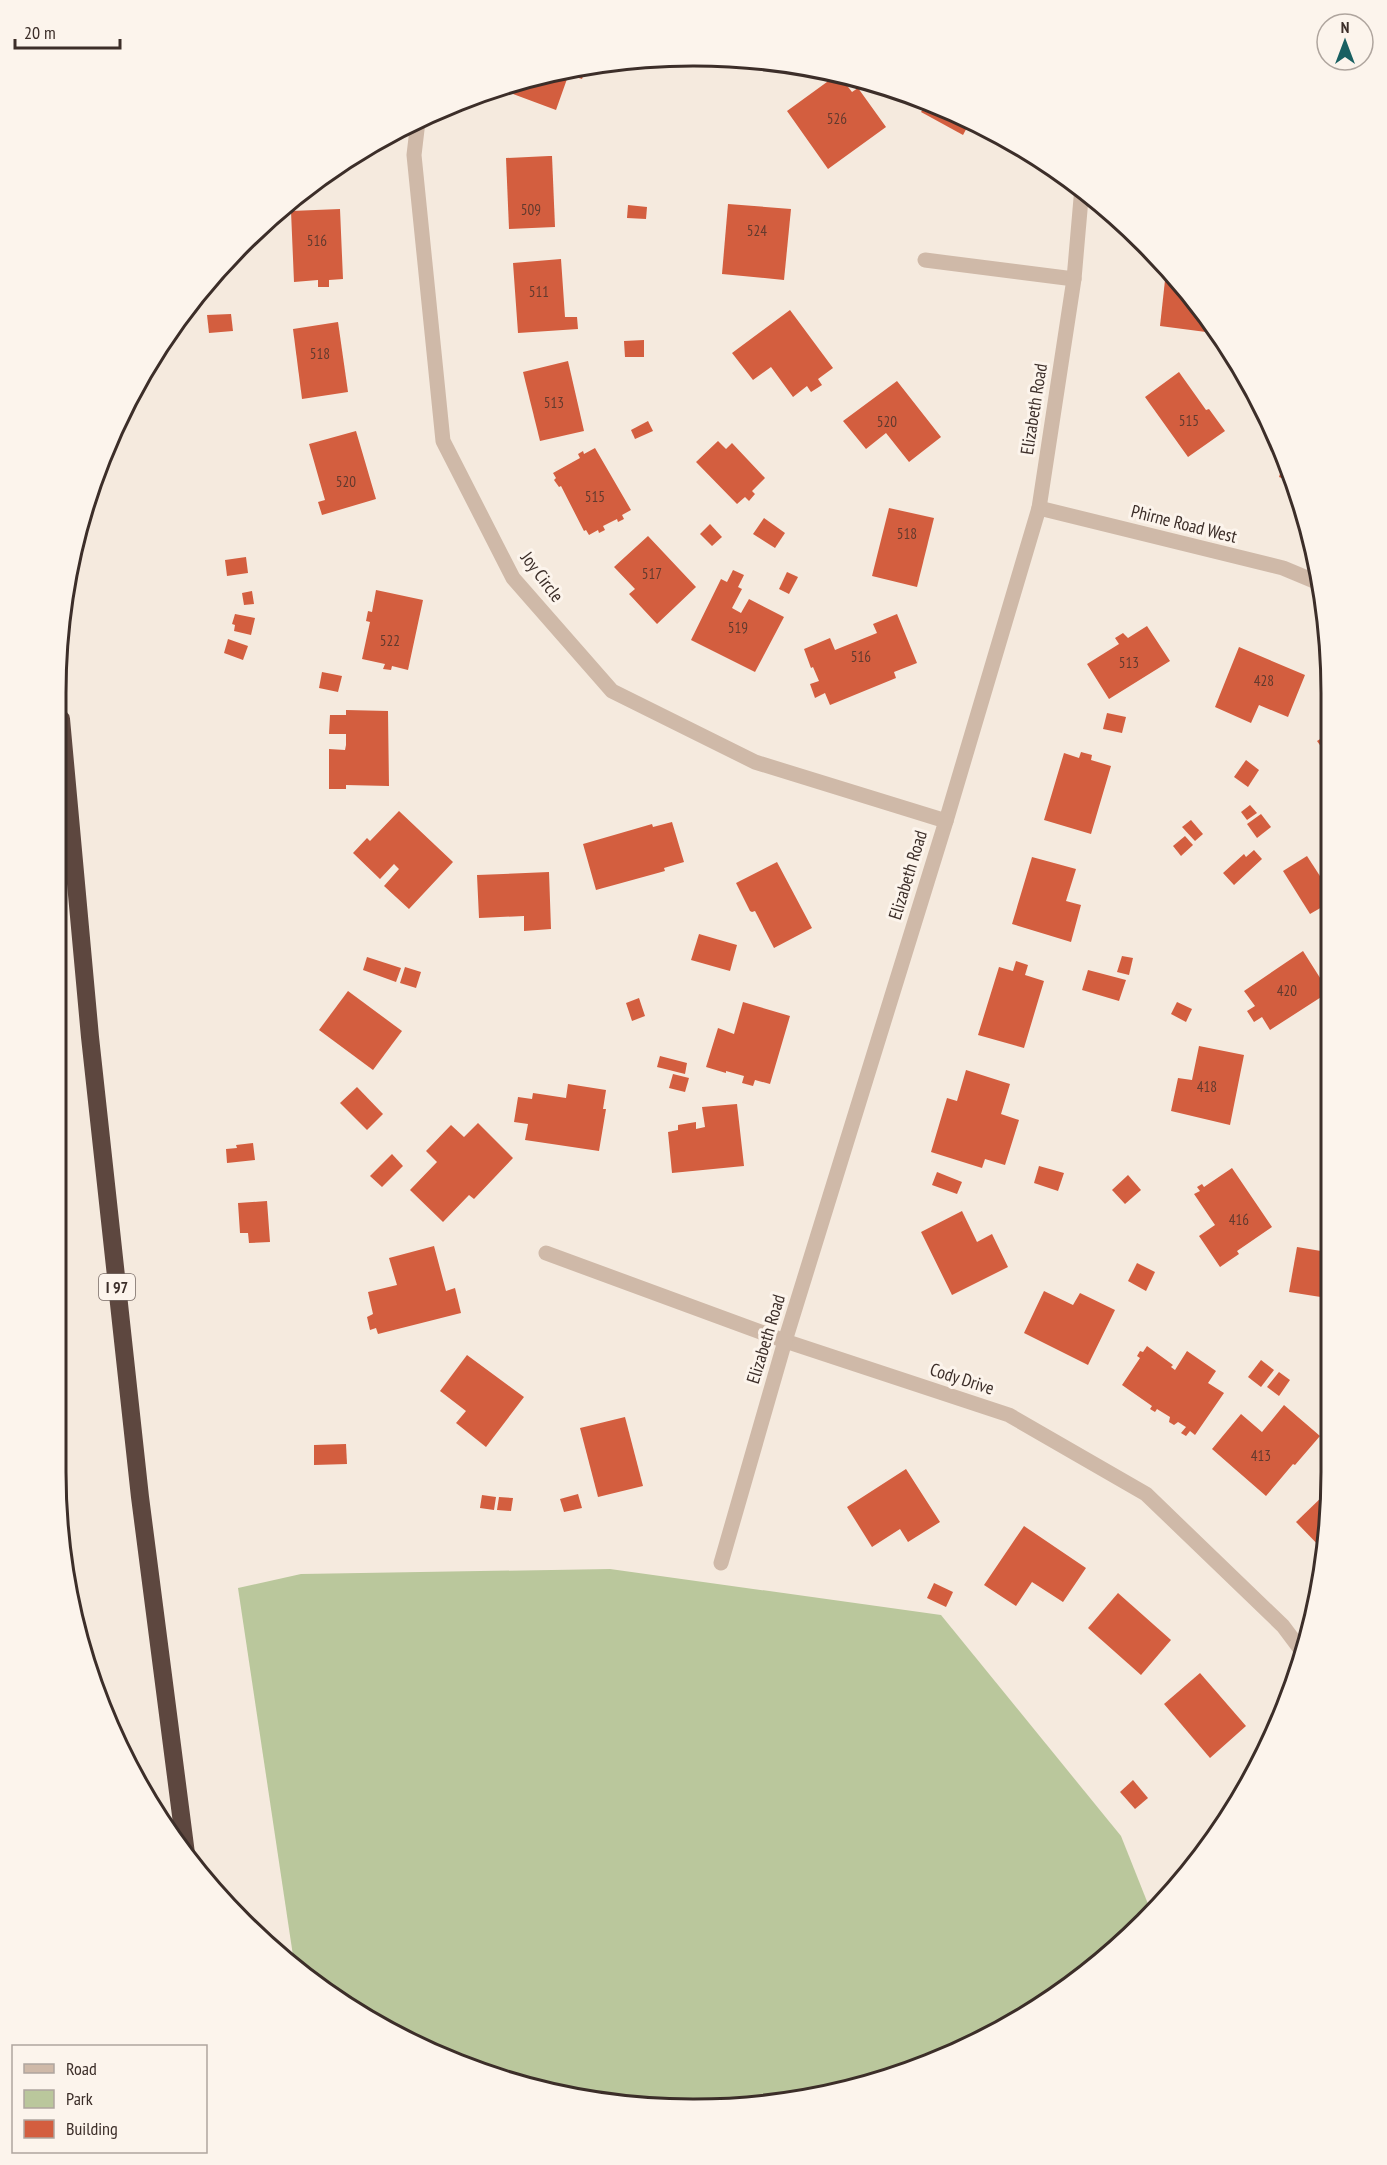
<svg xmlns="http://www.w3.org/2000/svg" width="1387" height="2165" font-family="'PT Sans Narrow',sans-serif">
  <rect width="100%" height="100%" fill="#f5eade"/>
  <path fill="#bac79c" d="M 610,1569 L 941,1615 L 1121,1836 L 1152,1914 L 1144,1923 L 1048,2002 L 975,2044 L 859,2088 L 776,2104 L 652,2108 L 488,2076 L 411,2044 L 305,1978 L 295,1969 L 238,1588 L 301,1574 Z"/>
  <g fill="#d35e3f">
    <path d="M 587,66 L 582,79 L 566,74 L 564,78 L 567,79 L 556,110 L 513,94 L 517,83 Z"/>
    <path d="M 838,74 L 852,92 L 858,88 L 886,127 L 828,169 L 787,111 Z"/>
    <path d="M 927,103 L 971,120 L 963,135 L 921,112 Z"/>
    <path d="M 549,156 L 552,156 L 555,227 L 509,229 L 506,158 Z"/>
    <path d="M 728,204 L 791,209 L 784,280 L 722,274 Z"/>
    <path d="M 628,205 L 647,207 L 646,219 L 627,218 Z"/>
    <path d="M 340,209 L 343,279 L 329,280 L 329,287 L 318,287 L 318,280 L 294,282 L 291,211 Z"/>
    <path d="M 561,259 L 565,317 L 577,317 L 578,329 L 518,333 L 513,263 Z"/>
    <path d="M 1166,271 L 1199,305 L 1208,318 L 1206,332 L 1160,326 Z"/>
    <path d="M 790,310 L 833,368 L 818,379 L 822,385 L 811,392 L 807,386 L 793,397 L 771,367 L 753,380 L 732,353 Z"/>
    <path d="M 231,314 L 233,331 L 209,333 L 207,315 Z"/>
    <path d="M 338,322 L 348,392 L 302,399 L 293,329 Z"/>
    <path d="M 644,340 L 644,357 L 625,357 L 624,341 Z"/>
    <path d="M 568,361 L 584,431 L 540,441 L 523,372 Z"/>
    <path d="M 1179,372 L 1206,410 L 1209,409 L 1225,431 L 1188,457 L 1145,397 Z"/>
    <path d="M 897,381 L 941,437 L 909,462 L 886,433 L 866,449 L 843,421 Z"/>
    <path d="M 648,421 L 653,431 L 635,439 L 631,430 Z"/>
    <path d="M 356,431 L 376,499 L 322,515 L 318,502 L 325,500 L 309,444 Z"/>
    <path d="M 718,441 L 726,449 L 732,443 L 765,478 L 752,491 L 755,494 L 749,501 L 745,497 L 737,504 L 696,462 Z"/>
    <path d="M 595,448 L 631,510 L 622,515 L 624,519 L 618,522 L 617,519 L 603,526 L 605,530 L 599,533 L 598,530 L 589,535 L 586,530 L 584,531 L 561,486 L 559,487 L 554,480 L 556,478 L 553,473 L 580,458 L 578,454 L 583,451 L 584,454 Z"/>
    <path d="M 1280,449 L 1285,461 L 1292,482 L 1279,477 L 1283,464 L 1275,462 Z"/>
    <path d="M 889,508 L 934,518 L 917,587 L 872,576 Z"/>
    <path d="M 764,518 L 785,533 L 775,548 L 753,534 Z"/>
    <path d="M 710,524 L 722,537 L 712,546 L 700,534 Z"/>
    <path d="M 648,536 L 696,587 L 657,624 L 629,594 L 635,589 L 614,567 Z"/>
    <path d="M 246,557 L 248,573 L 227,576 L 225,560 Z"/>
    <path d="M 733,570 L 744,575 L 738,587 L 742,589 L 732,608 L 741,613 L 749,599 L 784,617 L 755,672 L 691,640 L 721,579 L 727,582 Z"/>
    <path d="M 787,572 L 798,577 L 789,594 L 779,589 Z"/>
    <path d="M 376,590 L 423,600 L 408,670 L 392,666 L 391,670 L 383,669 L 385,664 L 362,659 L 370,622 L 366,621 L 368,611 L 372,612 Z"/>
    <path d="M 252,591 L 254,604 L 244,605 L 242,593 Z"/>
    <path d="M 235,614 L 255,618 L 251,635 L 234,631 L 235,625 L 232,624 Z"/>
    <path d="M 897,614 L 917,663 L 894,672 L 896,678 L 830,705 L 825,693 L 815,698 L 810,684 L 819,681 L 813,667 L 811,668 L 804,649 L 830,638 L 835,650 L 877,633 L 873,624 Z"/>
    <path d="M 1147,626 L 1170,661 L 1109,699 L 1087,664 L 1119,644 L 1115,638 L 1123,633 L 1128,638 Z"/>
    <path d="M 228,639 L 248,646 L 243,660 L 224,653 Z"/>
    <path d="M 1239,647 L 1305,675 L 1288,717 L 1259,705 L 1251,723 L 1215,707 Z"/>
    <path d="M 322,672 L 342,676 L 338,692 L 319,688 Z"/>
    <path d="M 346,710 L 388,711 L 389,786 L 346,785 L 346,789 L 329,789 L 329,749 L 345,750 L 346,745 L 346,734 L 329,734 L 330,715 L 346,715 Z"/>
    <path d="M 1107,713 L 1126,717 L 1122,733 L 1103,729 Z"/>
    <path d="M 1330,733 L 1330,759 L 1317,741 Z"/>
    <path d="M 1081,752 L 1092,755 L 1091,760 L 1111,766 L 1091,834 L 1044,820 L 1064,753 L 1079,758 Z"/>
    <path d="M 1246,760 L 1259,770 L 1248,787 L 1234,777 Z"/>
    <path d="M 1250,805 L 1257,813 L 1247,820 L 1241,812 Z"/>
    <path d="M 399,811 L 453,862 L 409,909 L 384,886 L 399,869 L 394,864 L 380,879 L 353,853 L 367,838 L 370,841 Z"/>
    <path d="M 1261,814 L 1271,827 L 1257,838 L 1247,824 Z"/>
    <path d="M 1191,820 L 1203,834 L 1195,841 L 1182,827 Z"/>
    <path d="M 672,822 L 684,862 L 664,868 L 665,871 L 596,890 L 583,844 L 652,824 L 653,827 Z"/>
    <path d="M 1185,836 L 1193,845 L 1181,856 L 1173,846 Z"/>
    <path d="M 1254,850 L 1262,859 L 1234,885 L 1223,873 L 1244,854 L 1246,857 Z"/>
    <path d="M 1307,856 L 1329,890 L 1329,903 L 1310,914 L 1283,871 Z"/>
    <path d="M 1032,857 L 1076,869 L 1066,901 L 1081,905 L 1071,942 L 1012,924 Z"/>
    <path d="M 777,862 L 812,928 L 774,948 L 755,911 L 752,912 L 750,911 L 736,883 Z"/>
    <path d="M 549,872 L 551,929 L 524,931 L 524,916 L 479,918 L 477,875 Z"/>
    <path d="M 699,934 L 737,945 L 730,971 L 691,960 Z"/>
    <path d="M 1303,951 L 1329,992 L 1270,1030 L 1262,1017 L 1254,1022 L 1247,1011 L 1255,1006 L 1244,991 Z"/>
    <path d="M 1122,956 L 1133,958 L 1129,975 L 1117,972 Z"/>
    <path d="M 367,957 L 401,968 L 396,982 L 363,970 Z"/>
    <path d="M 1016,961 L 1028,965 L 1025,975 L 1044,981 L 1024,1048 L 978,1035 L 999,967 L 1013,971 Z"/>
    <path d="M 405,967 L 421,972 L 416,988 L 400,983 Z"/>
    <path d="M 1088,970 L 1126,980 L 1119,1001 L 1082,990 Z"/>
    <path d="M 348,991 L 402,1031 L 373,1070 L 319,1030 Z"/>
    <path d="M 639,998 L 645,1016 L 632,1021 L 626,1003 Z"/>
    <path d="M 743,1002 L 790,1016 L 770,1084 L 755,1080 L 753,1086 L 742,1083 L 744,1076 L 726,1071 L 726,1073 L 706,1067 L 718,1028 L 734,1034 Z"/>
    <path d="M 1177,1002 L 1192,1009 L 1186,1022 L 1171,1014 Z"/>
    <path d="M 1199,1046 L 1244,1055 L 1230,1125 L 1171,1111 L 1178,1078 L 1192,1080 Z"/>
    <path d="M 660,1056 L 687,1063 L 685,1074 L 657,1067 Z"/>
    <path d="M 966,1070 L 1010,1084 L 1001,1114 L 1019,1120 L 1005,1165 L 985,1159 L 982,1168 L 931,1152 L 947,1098 L 957,1101 Z"/>
    <path d="M 673,1074 L 689,1078 L 685,1092 L 669,1088 Z"/>
    <path d="M 568,1084 L 606,1090 L 603,1109 L 606,1109 L 599,1151 L 525,1140 L 528,1124 L 514,1122 L 518,1097 L 532,1099 L 533,1093 L 566,1098 Z"/>
    <path d="M 357,1087 L 383,1114 L 367,1130 L 340,1103 Z"/>
    <path d="M 737,1104 L 744,1166 L 672,1173 L 668,1132 L 678,1130 L 678,1125 L 696,1122 L 696,1129 L 705,1127 L 702,1107 Z"/>
    <path d="M 478,1123 L 513,1158 L 474,1199 L 469,1195 L 443,1222 L 410,1190 L 437,1162 L 426,1151 L 451,1125 L 464,1137 Z"/>
    <path d="M 253,1143 L 255,1160 L 227,1163 L 226,1149 L 237,1148 L 236,1145 Z"/>
    <path d="M 392,1154 L 403,1166 L 382,1187 L 370,1176 Z"/>
    <path d="M 1039,1166 L 1064,1173 L 1058,1191 L 1034,1183 Z"/>
    <path d="M 1232,1168 L 1272,1227 L 1237,1251 L 1239,1254 L 1220,1267 L 1199,1236 L 1215,1225 L 1194,1194 L 1200,1191 L 1197,1187 L 1202,1184 L 1204,1187 Z"/>
    <path d="M 937,1172 L 962,1182 L 957,1194 L 932,1185 Z"/>
    <path d="M 1128,1175 L 1141,1190 L 1125,1204 L 1112,1190 Z"/>
    <path d="M 267,1201 L 270,1242 L 249,1243 L 248,1233 L 240,1233 L 238,1203 Z"/>
    <path d="M 962,1211 L 977,1242 L 992,1234 L 1008,1267 L 952,1295 L 921,1232 Z"/>
    <path d="M 434,1246 L 446,1291 L 455,1288 L 461,1313 L 378,1334 L 376,1328 L 370,1330 L 367,1317 L 373,1314 L 368,1292 L 397,1285 L 389,1258 Z"/>
    <path d="M 1297,1247 L 1327,1252 L 1327,1298 L 1289,1292 Z"/>
    <path d="M 1137,1263 L 1155,1272 L 1146,1291 L 1128,1281 Z"/>
    <path d="M 1044,1291 L 1073,1305 L 1080,1293 L 1115,1310 L 1088,1365 L 1024,1333 Z"/>
    <path d="M 1147,1346 L 1173,1365 L 1171,1367 L 1175,1370 L 1187,1351 L 1216,1371 L 1208,1383 L 1224,1393 L 1195,1435 L 1190,1431 L 1186,1436 L 1181,1433 L 1186,1427 L 1178,1422 L 1174,1425 L 1169,1422 L 1170,1417 L 1157,1409 L 1155,1412 L 1150,1409 L 1152,1406 L 1122,1385 L 1140,1358 L 1137,1356 L 1140,1351 L 1143,1352 Z"/>
    <path d="M 467,1355 L 524,1397 L 486,1447 L 456,1423 L 466,1411 L 440,1391 Z"/>
    <path d="M 1261,1360 L 1274,1370 L 1261,1387 L 1248,1377 Z"/>
    <path d="M 1279,1372 L 1290,1380 L 1279,1396 L 1267,1387 Z"/>
    <path d="M 1284,1405 L 1320,1436 L 1295,1465 L 1293,1464 L 1266,1496 L 1212,1449 L 1241,1414 L 1262,1432 Z"/>
    <path d="M 625,1417 L 643,1486 L 598,1497 L 580,1428 Z"/>
    <path d="M 346,1444 L 347,1464 L 314,1465 L 314,1445 Z"/>
    <path d="M 906,1469 L 940,1522 L 908,1542 L 900,1529 L 872,1547 L 847,1507 Z"/>
    <path d="M 1326,1493 L 1326,1553 L 1296,1522 Z"/>
    <path d="M 578,1494 L 582,1508 L 564,1512 L 560,1499 Z"/>
    <path d="M 482,1495 L 496,1497 L 494,1510 L 480,1508 Z"/>
    <path d="M 499,1497 L 513,1498 L 511,1511 L 497,1510 Z"/>
    <path d="M 1024,1526 L 1086,1568 L 1063,1602 L 1032,1582 L 1016,1606 L 984,1585 Z"/>
    <path d="M 934,1583 L 953,1592 L 946,1607 L 927,1598 Z"/>
    <path d="M 1118,1593 L 1171,1640 L 1141,1675 L 1088,1628 Z"/>
    <path d="M 1200,1673 L 1246,1726 L 1210,1758 L 1164,1704 Z"/>
    <path d="M 1133,1780 L 1148,1798 L 1135,1809 L 1120,1792 Z"/>
  </g>
  <g fill="none" stroke-linecap="round" stroke-linejoin="round">
    <g stroke="#cfb9a8" stroke-width="15">
      <path d="M 418,121 L 414,155 L 443,441 L 513,578 L 612,691 L 755,762 L 946,821"/>
      <path d="M 925,260 L 1074,279"/>
      <path d="M 1039,508 L 1283,568 L 1319,583"/>
      <path d="M 546,1253 L 785,1341 L 1009,1415 L 1146,1494 L 1283,1626 L 1301,1650"/>
      <path d="M 721,1563 L 785,1341 L 946,821 L 1039,508 L 1074,279 L 1082,187"/>
    </g>
    <path stroke="#5d473f" stroke-width="18" d="M 61,719 L 90,1037 L 140,1497 L 186,1854"/>
  </g>
  <g text-anchor="middle" stroke-width="6" stroke-linejoin="round" paint-order="stroke">
    <g font-size="15" fill="#623a2e">
      <text x="837" y="124">526</text>
      <text x="531" y="215">509</text>
      <text x="757" y="236">524</text>
      <text x="317" y="246">516</text>
      <text x="539" y="297">511</text>
      <text x="320" y="359">518</text>
      <text x="554" y="408">513</text>
      <text x="1189" y="426">515</text>
      <text x="887" y="427">520</text>
      <text x="346" y="487">520</text>
      <text x="595" y="502">515</text>
      <text x="907" y="539">518</text>
      <text x="652" y="579">517</text>
      <text x="738" y="633">519</text>
      <text x="390" y="646">522</text>
      <text x="861" y="662">516</text>
      <text x="1129" y="668">513</text>
      <text x="1264" y="686">428</text>
      <text x="1287" y="996">420</text>
      <text x="1207" y="1092">418</text>
      <text x="1239" y="1225">416</text>
      <text x="1261" y="1461">413</text>
    </g>
    <rect fill="#fcf4ec" stroke="#766964" stroke-width="1.5" x="99" y="1274" width="36" height="26" rx="4.5"/>
    <g font-size="16" font-weight="bold" fill="#3c2e29">
      <text x="117" y="1293">I 97</text>
    </g>
    <g font-size="18" fill="#3c2e29" stroke="#fcf4ec">
      <text transform="translate(1034 409) rotate(-81)" y="6">Elizabeth Road</text>
      <text transform="translate(1184 524) rotate(14)" y="6">Phirne Road West</text>
      <text transform="translate(542 577) rotate(53)" y="6">Joy Circle</text>
      <text transform="translate(908 875) rotate(-73)" y="6">Elizabeth Road</text>
      <text transform="translate(766 1339) rotate(-73)" y="6">Elizabeth Road</text>
      <text transform="translate(962 1379) rotate(18)" y="6">Cody Drive</text>
    </g>
  </g>
  <path d="M0 0H1387V2165H0ZM693 66H694A627 627 0 0 1 1321 693V1472A627 627 0 0 1 694 2099H693A627 627 0 0 1 66 1472V693A627 627 0 0 1 693 66Z" fill="#fcf4ec" fill-rule="evenodd"/>
  <path fill="none" stroke="#3c2e29" stroke-width="3" d="M693 66H694A627 627 0 0 1 1321 693V1472A627 627 0 0 1 694 2099H693A627 627 0 0 1 66 1472V693A627 627 0 0 1 693 66Z"/>
  <rect x="12" y="2045" width="195" height="108" fill="#fcf4ec" stroke="#afa59e" stroke-width="1.5"/>
  <rect x="24" y="2064" width="30" height="9" fill="#cfb9a8" stroke="#afa59e" stroke-width="1.5"/>
  <text x="66" y="2075" font-size="18" fill="#3c2e29">Road</text>
  <rect x="24" y="2090" width="30" height="18" fill="#bac79c" stroke="#afa59e" stroke-width="1.5"/>
  <text x="66" y="2105" font-size="18" fill="#3c2e29">Park</text>
  <rect x="24" y="2120" width="30" height="18" fill="#d35e3f" stroke="#afa59e" stroke-width="1.5"/>
  <text x="66" y="2135" font-size="18" fill="#3c2e29">Building</text>
  <g transform="translate(1345 42)"><circle r="28" fill="#fcf4ec" stroke="#afa59e" stroke-width="1.5"/>
  <path d="M0-4.5L10 22L0 15L-10 22Z" fill="#196062"/>
  <text y="-9" font-size="16" font-weight="bold" text-anchor="middle" fill="#3c2e29">N</text>
  </g>
  <path d="M15 39v9h105v-9" fill="none" stroke="#3c2e29" stroke-width="3"/>
  <text x="24" y="39" font-size="18" fill="#3c2e29" stroke="#fcf4ec" stroke-width="4.5" paint-order="stroke">20 m</text>
</svg>
